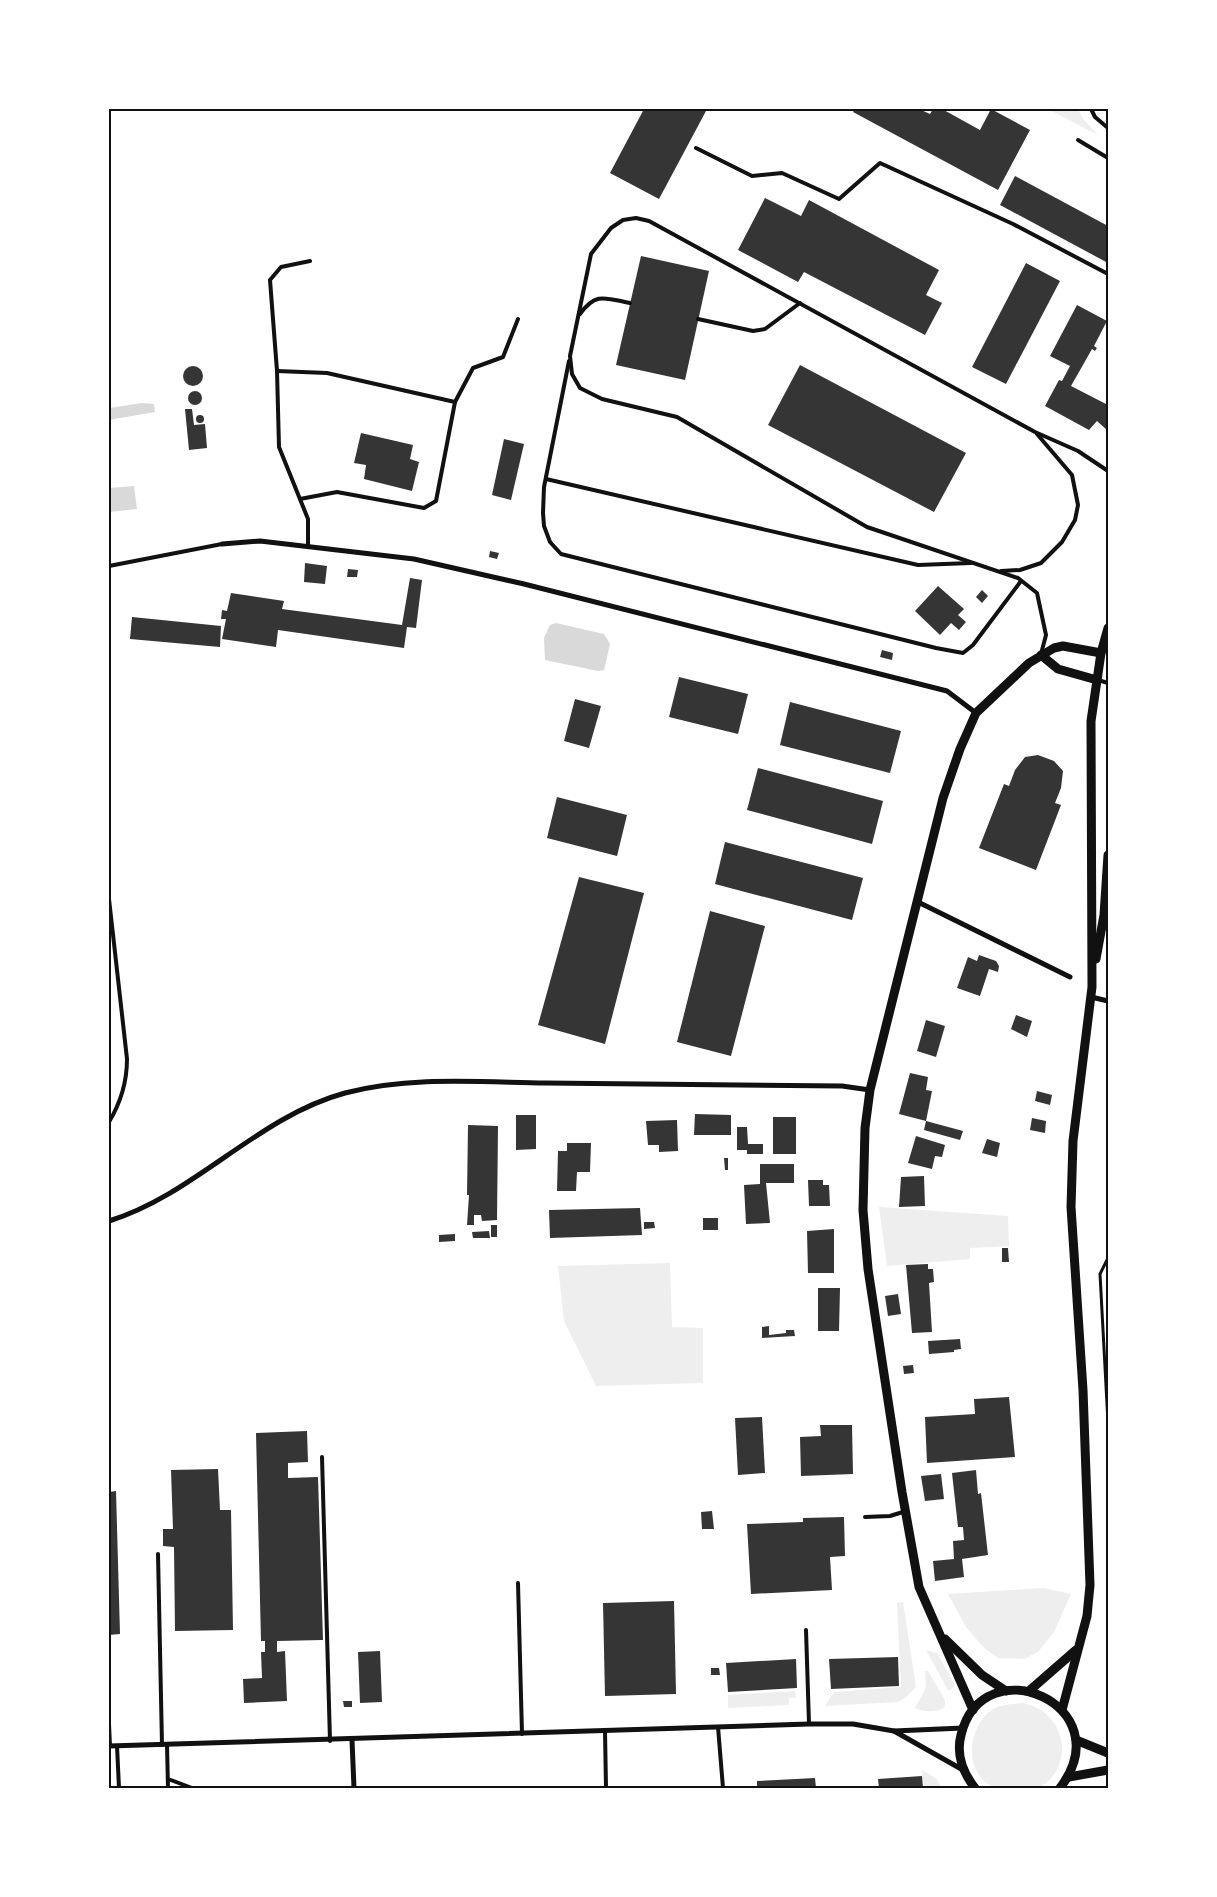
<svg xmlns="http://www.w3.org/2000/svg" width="1217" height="1897" font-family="'Exo 2',sans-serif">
  <rect width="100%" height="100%" fill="#fff"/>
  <g fill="#eee">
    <path d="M 1048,109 L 1078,109 L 1083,119 L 1098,135 Z"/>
    <path d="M 879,1207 L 1008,1216 L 1009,1246 L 970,1248 L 970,1259 L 887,1266 Z"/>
    <path d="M 670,1263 L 672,1327 L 703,1328 L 703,1383 L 596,1386 L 564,1321 L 558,1266 Z"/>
    <path d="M 1043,1588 L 1071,1594 L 1054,1632 L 1038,1652 L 1024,1659 L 998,1658 L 984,1648 L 966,1627 L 948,1594 Z"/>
    <path d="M 903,1602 L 916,1687 L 905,1698 L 898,1702 L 825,1706 L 834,1692 L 901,1687 L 897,1603 Z"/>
    <path d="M 926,1650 L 937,1653 L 955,1685 L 951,1690 L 948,1690 Z"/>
    <path d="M 925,1671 L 928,1671 L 945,1700 L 945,1707 C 937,1713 923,1712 915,1708 L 926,1688 Z"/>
    <path d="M 795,1691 L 796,1698 L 789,1698 L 789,1705 L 728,1708 L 728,1695 Z"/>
    <path d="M 1023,1703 C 1033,1706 1043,1709 1050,1718 C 1070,1740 1064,1774 1039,1788 C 1028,1788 1002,1791 993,1787 C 962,1772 968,1725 993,1709 C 1002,1704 1013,1704 1023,1703 Z"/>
    <path d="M 922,1770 L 937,1779 L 941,1788 L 924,1788 Z"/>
  </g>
  <g fill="#d9d9d9">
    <path d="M 142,403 L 154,404 L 155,412 L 109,420 L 109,408 Z"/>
    <path d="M 134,486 L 137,509 L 109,512 L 109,488 Z"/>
    <path d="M 556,623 L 604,634 L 610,644 L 604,670 L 598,671 L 545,660 L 544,638 L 550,625 Z"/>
  </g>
  <g fill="#353535">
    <path d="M 644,109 L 701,109 L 706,111 L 659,199 L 610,173 Z"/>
    <path d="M 855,109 L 919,109 L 930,114 L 933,109 L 942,109 L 980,130 L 991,109 L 1030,130 L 998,190 L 853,112 Z"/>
    <path d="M 1015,176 L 1108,226 L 1108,263 L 1000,205 Z"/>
    <path d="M 765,198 L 801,216 L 809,200 L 939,270 L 926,295 L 942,303 L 925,335 L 804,272 L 798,282 L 738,250 Z"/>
    <path d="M 641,256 L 709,271 L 685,380 L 616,365 Z"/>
    <path d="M 1026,263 L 1060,281 L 1006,384 L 972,367 Z"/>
    <path d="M 1077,305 L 1107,321 L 1094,346 L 1097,348 L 1095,351 L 1092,349 L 1071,386 L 1106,404 L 1108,402 L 1108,431 L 1097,421 L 1089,430 L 1045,406 L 1059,380 L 1062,381 L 1070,366 L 1050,356 Z"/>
    <path d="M 800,365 L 966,453 L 934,512 L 768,425 Z"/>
    <circle cx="193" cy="376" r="10"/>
    <circle cx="195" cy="398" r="7"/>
    <path d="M 185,409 L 192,409 L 194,425 L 205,424 L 207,448 L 189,450 Z"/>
    <circle cx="200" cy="419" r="4"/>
    <path d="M 361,433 L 413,445 L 410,459 L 419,462 L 412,491 L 364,479 L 366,465 L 354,463 Z"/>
    <path d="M 504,439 L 524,444 L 511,500 L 492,495 Z"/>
    <path d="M 490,551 L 499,553 L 497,559 L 489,557 Z"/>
    <path d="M 305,563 L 327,566 L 325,584 L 304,582 Z"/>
    <path d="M 348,569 L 358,570 L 357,577 L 347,577 Z"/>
    <path d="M 410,578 L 422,580 L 416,628 L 407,627 L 404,648 L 278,630 L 276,647 L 222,639 L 226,619 L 221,619 L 222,610 L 227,611 L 231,593 L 284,601 L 282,609 L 402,625 Z"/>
    <path d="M 938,586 L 964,609 L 958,615 L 966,622 L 959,630 L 951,623 L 940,635 L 915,611 Z"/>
    <path d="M 982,590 L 988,596 L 982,603 L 976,597 Z"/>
    <path d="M 132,617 L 221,626 L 220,647 L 130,639 Z"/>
    <path d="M 882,650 L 893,653 L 892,660 L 880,657 Z"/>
    <path d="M 679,677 L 748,694 L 738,734 L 669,717 Z"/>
    <path d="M 575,699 L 601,706 L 589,748 L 564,741 Z"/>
    <path d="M 790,702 L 901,731 L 890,773 L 780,745 Z"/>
    <path d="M 1038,755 L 1054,761 L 1063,771 L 1061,788 L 1055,803 L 1061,805 L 1036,870 L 979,848 L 1004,784 L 1009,786 L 1015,770 L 1025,757 Z"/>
    <path d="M 758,768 L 883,801 L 872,844 L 747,810 Z"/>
    <path d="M 557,797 L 627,815 L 617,856 L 547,838 Z"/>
    <path d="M 725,842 L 863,878 L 852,920 L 715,884 Z"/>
    <path d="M 579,877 L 644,893 L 605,1044 L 538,1025 Z"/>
    <path d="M 710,911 L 765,926 L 731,1056 L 677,1042 Z"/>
    <path d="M 979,955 L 996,961 L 999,966 L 998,972 L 989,969 L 980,996 L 957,988 L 968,957 L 977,961 Z"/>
    <path d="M 1016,1015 L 1032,1021 L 1027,1037 L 1011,1029 Z"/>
    <path d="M 926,1020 L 945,1026 L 936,1057 L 917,1051 Z"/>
    <path d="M 910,1073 L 928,1077 L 926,1090 L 932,1091 L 926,1121 L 963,1131 L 960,1140 L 924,1130 L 926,1121 L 899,1114 Z"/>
    <path d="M 1037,1091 L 1052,1095 L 1050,1105 L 1035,1101 Z"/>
    <path d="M 695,1114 L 731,1115 L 731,1135 L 694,1135 Z"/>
    <path d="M 516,1115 L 536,1115 L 536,1149 L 516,1150 Z"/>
    <rect x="773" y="1117" width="23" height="37"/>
    <path d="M 1032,1118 L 1046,1121 L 1045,1133 L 1030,1130 Z"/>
    <path d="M 677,1120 L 678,1151 L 659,1152 L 659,1145 L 648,1145 L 646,1121 Z"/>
    <path d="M 468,1125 L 498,1126 L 497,1220 L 482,1221 L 481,1215 L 474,1215 L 474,1225 L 467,1225 L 469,1195 L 467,1195 Z"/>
    <path d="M 737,1127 L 747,1127 L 748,1144 L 763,1144 L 763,1154 L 747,1154 L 747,1150 L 737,1150 Z"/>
    <path d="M 916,1136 L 945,1145 L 942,1157 L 935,1156 L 932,1169 L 908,1163 Z"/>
    <path d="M 987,1139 L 1000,1143 L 997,1157 L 982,1153 Z"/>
    <path d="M 567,1143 L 591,1143 L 590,1172 L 577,1172 L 576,1191 L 557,1191 L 558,1151 L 567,1151 Z"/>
    <path d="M 724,1158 L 728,1158 L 728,1170 L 725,1170 Z"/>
    <path d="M 760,1164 L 794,1164 L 794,1183 L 766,1183 L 770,1223 L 746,1224 L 744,1185 L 760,1184 Z"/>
    <path d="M 924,1176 L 925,1206 L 899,1207 L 901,1177 Z"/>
    <path d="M 808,1180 L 823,1180 L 823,1185 L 829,1185 L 830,1206 L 809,1206 Z"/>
    <path d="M 640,1208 L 642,1235 L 550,1238 L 549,1210 Z"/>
    <rect x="703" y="1218" width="15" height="12"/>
    <path d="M 644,1222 L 654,1222 L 655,1228 L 644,1229 Z"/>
    <rect x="491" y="1225" width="6" height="12"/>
    <path d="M 834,1229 L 834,1273 L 808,1273 L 807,1231 Z"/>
    <path d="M 489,1231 L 490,1238 L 473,1238 L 472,1232 Z"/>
    <path d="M 455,1234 L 455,1241 L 439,1242 L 439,1235 Z"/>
    <path d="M 1002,1248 L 1008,1248 L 1009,1262 L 1002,1262 Z"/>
    <path d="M 928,1264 L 928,1269 L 933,1269 L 934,1282 L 929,1283 L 932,1332 L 912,1333 L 906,1265 Z"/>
    <path d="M 818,1288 L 840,1288 L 839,1331 L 818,1331 Z"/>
    <path d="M 898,1294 L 901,1314 L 888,1316 L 885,1296 Z"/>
    <path d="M 769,1326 L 769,1335 L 786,1333 L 786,1330 L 794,1330 L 795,1336 L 762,1338 L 762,1327 Z"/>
    <path d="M 960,1339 L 961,1349 L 954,1350 L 954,1352 L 929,1354 L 928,1341 Z"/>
    <path d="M 913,1365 L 914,1373 L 904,1374 L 903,1366 Z"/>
    <path d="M 1009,1397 L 1015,1457 L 927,1463 L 925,1417 L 975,1414 L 974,1399 Z"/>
    <path d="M 762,1417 L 765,1473 L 738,1475 L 735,1418 Z"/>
    <path d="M 820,1425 L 852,1425 L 853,1474 L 801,1476 L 800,1437 L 821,1436 Z"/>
    <path d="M 307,1431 L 308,1462 L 288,1463 L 288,1478 L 318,1477 L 323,1640 L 277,1641 L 277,1652 L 285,1651 L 287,1701 L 244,1703 L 243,1679 L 262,1678 L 261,1652 L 265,1652 L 265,1641 L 261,1641 L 256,1433 Z"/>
    <path d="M 218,1469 L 220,1510 L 231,1510 L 233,1630 L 175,1631 L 174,1547 L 163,1546 L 163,1529 L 173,1529 L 171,1470 Z"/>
    <path d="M 976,1470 L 978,1494 L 981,1493 L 988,1555 L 962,1559 L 964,1577 L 935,1581 L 933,1561 L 954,1559 L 953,1541 L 964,1540 L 963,1527 L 958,1527 L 952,1473 Z"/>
    <path d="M 941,1474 L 944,1499 L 925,1501 L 921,1476 Z"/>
    <path d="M 116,1491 L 120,1634 L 109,1635 L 109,1492 Z"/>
    <path d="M 712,1511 L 714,1529 L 702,1529 L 701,1512 Z"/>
    <path d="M 844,1517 L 845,1556 L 830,1557 L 832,1590 L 751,1594 L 747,1524 L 803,1522 L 803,1518 Z"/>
    <path d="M 674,1601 L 676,1694 L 605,1696 L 603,1603 Z"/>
    <path d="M 380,1651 L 382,1702 L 360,1703 L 358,1652 Z"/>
    <path d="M 898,1657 L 899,1686 L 831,1689 L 829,1659 Z"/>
    <path d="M 796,1659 L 797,1688 L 728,1692 L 726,1663 Z"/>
    <path d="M 711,1668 L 719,1668 L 720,1675 L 711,1675 Z"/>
    <path d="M 343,1701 L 352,1701 L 352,1707 L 344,1707 Z"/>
    <path d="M 922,1776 L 923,1788 L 879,1788 L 878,1779 Z"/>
    <path d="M 815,1778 L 816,1788 L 757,1788 L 757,1781 Z"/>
  </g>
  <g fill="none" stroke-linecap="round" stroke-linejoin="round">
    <path stroke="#111" stroke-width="3" d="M 1108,1258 L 1100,1274 L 1108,1423"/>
    <g stroke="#111" stroke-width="4">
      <path d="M 1091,109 L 1095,117 L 1108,128"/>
      <path d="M 1078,140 L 1108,158"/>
      <path d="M 696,148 L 752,176 L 782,173 L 839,199 L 880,163 L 1013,224 L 1108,274"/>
      <path d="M 580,314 C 596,292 605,298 630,303"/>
      <path d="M 698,319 L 753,331 L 765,329 L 800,303"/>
      <path d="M 569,361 L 544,487 L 543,513 L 544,526 L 550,542 L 561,554 L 936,648 L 963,653 L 973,645 L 1021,581"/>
      <path d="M 277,371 L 327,373 L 455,402"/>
      <path d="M 546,479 L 918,565 L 971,563"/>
      <path d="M 300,499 L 337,492 L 424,508 L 436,501 L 455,402 L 473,368 L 503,357 L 518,319"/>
      <path d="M 308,545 L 308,519 L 279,447 L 277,371 L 270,280 L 281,267 L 310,261"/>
      <path d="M 109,566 L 222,544"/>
      <path d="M 1001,571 L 1020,570 L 1041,563 L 1062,542 L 1075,520 L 1078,505 L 1072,475 L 1037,434"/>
      <path d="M 1041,654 L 1046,635 L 1037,593 L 1018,578 L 867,527 L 677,417 L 602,399 L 580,388 L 572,374 L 570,356 L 591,254 L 611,228 L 623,220 L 636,218 L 649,221 L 1035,432 L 1078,451 L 1108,471"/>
      <path d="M 1098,680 L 1108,683"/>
      <path d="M 109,899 L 127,1059 C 127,1082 121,1102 109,1122"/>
      <path d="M 322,1457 L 330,1741"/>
      <path d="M 865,1517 L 890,1516 L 906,1511"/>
      <path d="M 158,1554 L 162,1745"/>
      <path d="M 518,1583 L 522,1734"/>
      <path d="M 806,1630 L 809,1724"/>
      <path d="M 109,1724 L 110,1746"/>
      <path d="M 718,1727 L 723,1788"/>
      <path d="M 605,1731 L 606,1788"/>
      <path d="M 167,1745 L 168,1788"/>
      <path d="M 117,1746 L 119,1788"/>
      <path d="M 168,1779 L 192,1788"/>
    </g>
    <g stroke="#111" stroke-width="5">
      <path d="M 222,544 L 260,541 L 414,559 L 524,584 L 947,691 L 976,713"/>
      <path d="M 918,902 L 1070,977"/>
      <path d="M 1091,997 L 1108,1001"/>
      <path d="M 109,1221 C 196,1194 257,1117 345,1093 C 409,1076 479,1082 545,1083 C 644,1084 743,1085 842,1086 L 870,1090"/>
      <path d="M 894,1731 L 963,1770"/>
      <path d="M 352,1740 L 354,1788"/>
      <path d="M 109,1746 L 809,1724 L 853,1724 L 894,1731 L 963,1728"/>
    </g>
    <g stroke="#111" stroke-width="9">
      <path d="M 1041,655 L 1058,669 L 1097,680"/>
      <path d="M 1096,959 L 1104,915 L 1108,855"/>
      <path d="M 945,1639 L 982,1675 L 1006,1691"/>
      <path d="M 1029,1691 L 1076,1650"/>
      <path d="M 973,1710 L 919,1587 L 902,1492 L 868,1269 L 863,1210 L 865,1128 L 870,1090 L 943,798 L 960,749 L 976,713 L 1029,663 L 1054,648 L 1063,646 L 1101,653"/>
      <path d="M 1062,1710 L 1087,1616 L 1090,1585 L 1083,1390 L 1071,1207 L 1073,1141 L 1092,987 L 1091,721 L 1101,653 L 1108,628"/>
      <path d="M 1076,1740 L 1108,1753"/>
      <path d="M 1069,1777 L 1108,1770"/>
      <path d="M 975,1788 C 963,1773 956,1754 961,1735 C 983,1645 1123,1705 1060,1788"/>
    </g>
  </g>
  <rect width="1217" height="1897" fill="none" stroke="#ffffff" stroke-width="220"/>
  <rect x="110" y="110" width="997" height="1677" fill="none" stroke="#111" stroke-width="2"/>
</svg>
